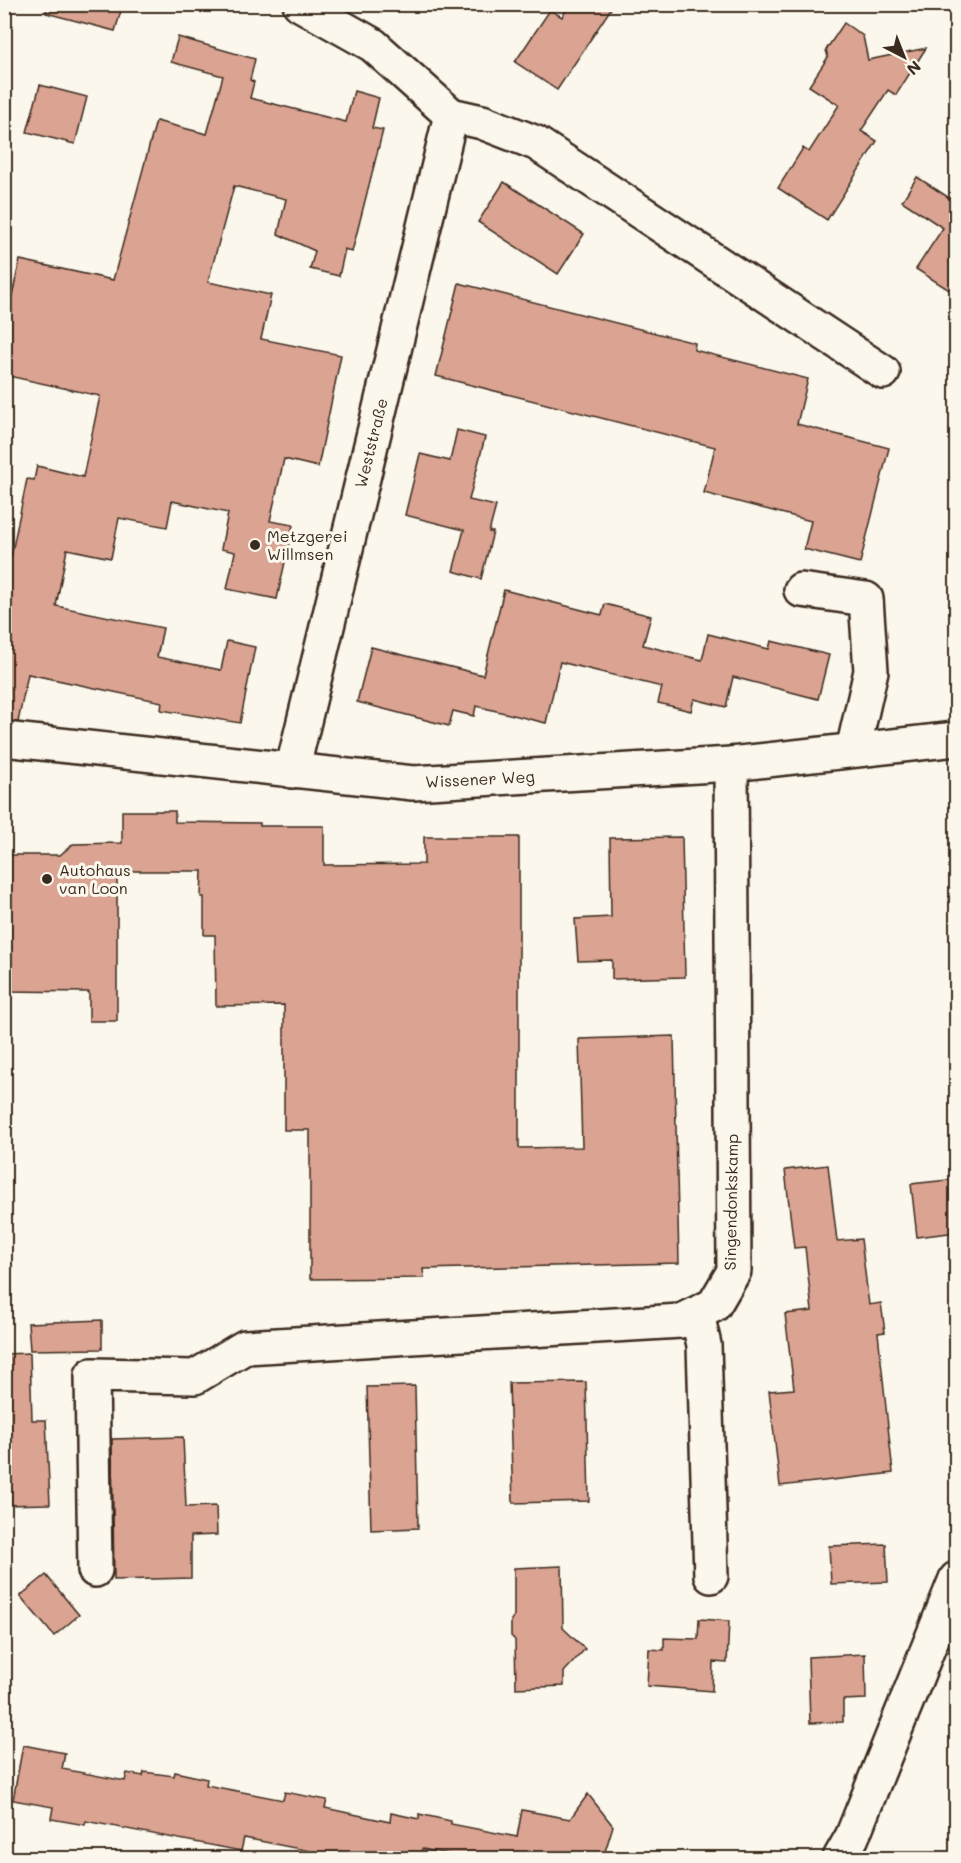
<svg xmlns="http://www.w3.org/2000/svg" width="961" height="1863" font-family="Mali,sans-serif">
  <rect width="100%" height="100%" fill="#fbf7ec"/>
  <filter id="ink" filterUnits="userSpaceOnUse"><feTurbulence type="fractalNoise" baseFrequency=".0167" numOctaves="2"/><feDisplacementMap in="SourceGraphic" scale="12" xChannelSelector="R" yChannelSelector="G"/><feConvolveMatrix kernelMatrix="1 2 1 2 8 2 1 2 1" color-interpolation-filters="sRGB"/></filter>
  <g filter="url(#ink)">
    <g fill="#daa392" stroke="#3b2a1e" stroke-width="1.5">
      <path d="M 47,4 L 123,4 L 115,31 L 46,13 Z"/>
      <path d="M 570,4 L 614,4 L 557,90 L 515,62 L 550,10 L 562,17 Z"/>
      <path d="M 844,23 L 863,36 L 868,60 L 926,48 L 896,95 L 888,90 L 861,131 L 877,141 L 827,220 L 778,188 L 803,148 L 809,152 L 839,105 L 809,86 L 828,57 L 826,50 Z"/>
      <path d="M 178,37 L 255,59 L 250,80 L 254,82 L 250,98 L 346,122 L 354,91 L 379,98 L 372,128 L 383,130 L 352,252 L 345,249 L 339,276 L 310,269 L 315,251 L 278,234 L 286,199 L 234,186 L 208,282 L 271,295 L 261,339 L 341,355 L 318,467 L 284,459 L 270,521 L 293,525 L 277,599 L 227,589 L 235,552 L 221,549 L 228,513 L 172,501 L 167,527 L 119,518 L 111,558 L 67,549 L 56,606 L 163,628 L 157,657 L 221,670 L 227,641 L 255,647 L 240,723 L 161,710 L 162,702 L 28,674 L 18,722 L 4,721 L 4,555 L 11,557 L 27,479 L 34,480 L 37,466 L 83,477 L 100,396 L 4,375 L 4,331 L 20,260 L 113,280 L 156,121 L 207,134 L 223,76 L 171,62 Z"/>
      <path d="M 40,85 L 87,97 L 75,144 L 27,132 Z"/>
      <path d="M 917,177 L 957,203 L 957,295 L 916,269 L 943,228 L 902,201 Z"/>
      <path d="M 504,182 L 584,234 L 558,274 L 478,222 Z"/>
      <path d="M 459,283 L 695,343 L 694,350 L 808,379 L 797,424 L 889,448 L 860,563 L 804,549 L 811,521 L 704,493 L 715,447 L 436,376 Z"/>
      <path d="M 457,430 L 485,437 L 469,500 L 496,506 L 489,532 L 493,532 L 481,579 L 453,571 L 464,530 L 405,515 L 420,454 L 450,461 Z"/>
      <path d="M 504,590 L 602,615 L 605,604 L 651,616 L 643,645 L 702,660 L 708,634 L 769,649 L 771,641 L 829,655 L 818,699 L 733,677 L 726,707 L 694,699 L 691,711 L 658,703 L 662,687 L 560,662 L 546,723 L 476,706 L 474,716 L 453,711 L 449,726 L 357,702 L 371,647 L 483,675 Z"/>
      <path d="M 122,811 L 175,811 L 175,822 L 260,823 L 260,826 L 324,826 L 324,865 L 424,864 L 424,837 L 519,837 L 519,1148 L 582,1147 L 579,1039 L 674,1036 L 679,1263 L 423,1269 L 424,1278 L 310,1279 L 310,1130 L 284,1130 L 284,1005 L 216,1006 L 215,935 L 204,935 L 204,897 L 201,897 L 202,871 L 117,871 L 117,1021 L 89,1021 L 89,992 L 4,991 L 4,855 L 60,855 L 73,844 L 122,843 Z"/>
      <path d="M 682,837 L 685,977 L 612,979 L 612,960 L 578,961 L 575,919 L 611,917 L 610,838 Z"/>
      <path d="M 828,1165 L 837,1241 L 861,1239 L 869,1305 L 881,1303 L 885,1332 L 878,1333 L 893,1473 L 780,1486 L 769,1391 L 794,1389 L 785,1314 L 812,1311 L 805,1247 L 794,1248 L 785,1170 Z"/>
      <path d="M 957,1179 L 957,1232 L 917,1237 L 911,1184 Z"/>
      <path d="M 102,1320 L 102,1349 L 30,1350 L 28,1323 Z"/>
      <path d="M 30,1353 L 32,1420 L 46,1420 L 50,1504 L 4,1505 L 4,1354 Z"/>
      <path d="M 586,1382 L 589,1501 L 513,1503 L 509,1383 Z"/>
      <path d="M 415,1386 L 418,1528 L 371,1530 L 367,1387 Z"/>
      <path d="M 183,1437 L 186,1507 L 216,1506 L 217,1535 L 191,1536 L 191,1578 L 114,1580 L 112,1439 Z"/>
      <path d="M 886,1544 L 888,1582 L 831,1584 L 829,1546 Z"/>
      <path d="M 562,1566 L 563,1628 L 585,1649 L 564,1672 L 564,1686 L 516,1688 L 515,1640 L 511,1636 L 511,1620 L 514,1616 L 514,1568 Z"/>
      <path d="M 46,1575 L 79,1615 L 54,1636 L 20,1596 Z"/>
      <path d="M 699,1619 L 729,1621 L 727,1663 L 713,1662 L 712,1691 L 647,1686 L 649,1649 L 664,1650 L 664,1638 L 698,1639 Z"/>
      <path d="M 865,1654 L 866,1699 L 843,1700 L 843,1722 L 810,1723 L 808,1657 Z"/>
      <path d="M 23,1745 L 65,1753 L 62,1769 L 125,1781 L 127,1773 L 143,1776 L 144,1772 L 174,1776 L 175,1772 L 207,1779 L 206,1785 L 283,1800 L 285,1792 L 327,1800 L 325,1808 L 390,1822 L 391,1813 L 419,1819 L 419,1814 L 451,1821 L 451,1824 L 517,1837 L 522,1810 L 570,1819 L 588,1794 L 613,1826 L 603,1858 L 468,1858 L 422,1849 L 420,1858 L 314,1858 L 315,1852 L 244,1838 L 241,1851 L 86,1821 L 85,1825 L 51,1819 L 53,1807 L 13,1800 Z"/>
    </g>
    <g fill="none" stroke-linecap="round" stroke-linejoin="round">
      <g stroke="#3b2a1e" stroke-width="38">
        <g id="minor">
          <path d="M 300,4 L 373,45 L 451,115 L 482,122 L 536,143 L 883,372"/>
          <path d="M 801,590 L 866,599 L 871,671 L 853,750"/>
          <path d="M 4,739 L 413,783 L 731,764 L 956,739"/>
          <path d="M 292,771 L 451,115"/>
          <path d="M 697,1314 L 704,1345 L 711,1576"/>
          <path d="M 95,1570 L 92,1375 L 195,1377 L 245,1347 L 681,1321 L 714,1305 L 734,1271 L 731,764"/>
          <path d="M 840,1858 L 852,1837 L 956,1579"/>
        </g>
      </g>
      <use href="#minor" stroke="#fbf7ec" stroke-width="33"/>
    </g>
  </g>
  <g fill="#3b2a1e" stroke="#fbf7ec" stroke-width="2">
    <circle cx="255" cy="545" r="6"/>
    <circle cx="47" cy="879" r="6"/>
  </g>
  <g text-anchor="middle" stroke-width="6" stroke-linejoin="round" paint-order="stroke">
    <g font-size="16" fill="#3b2a1e" stroke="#fbf7ec">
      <text transform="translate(371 443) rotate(-76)" y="6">Weststraße</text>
      <text transform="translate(480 779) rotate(-3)" y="6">Wissener Weg</text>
      <text transform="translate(731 1202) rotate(-89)" y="6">Singendonkskamp</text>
    </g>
    <g font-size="16" fill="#3b2a1e" stroke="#fbf7ec" text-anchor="start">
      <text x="267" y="542">Metzgerei<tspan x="267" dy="18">Willmsen</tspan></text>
      <text x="59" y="876">Autohaus<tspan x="59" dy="18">van Loon</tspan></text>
    </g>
  </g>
  <rect width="961" height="1863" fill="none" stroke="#fbf7ec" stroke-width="24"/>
  <rect x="12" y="12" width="937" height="1839" fill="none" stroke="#3b2a1e" stroke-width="2" filter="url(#ink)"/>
  <g transform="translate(904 57) rotate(138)" stroke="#fbf7ec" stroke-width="4.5" paint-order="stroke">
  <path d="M0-4.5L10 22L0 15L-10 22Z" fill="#3b2a1e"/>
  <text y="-9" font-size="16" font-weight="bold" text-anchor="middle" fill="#3b2a1e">N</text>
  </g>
</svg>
